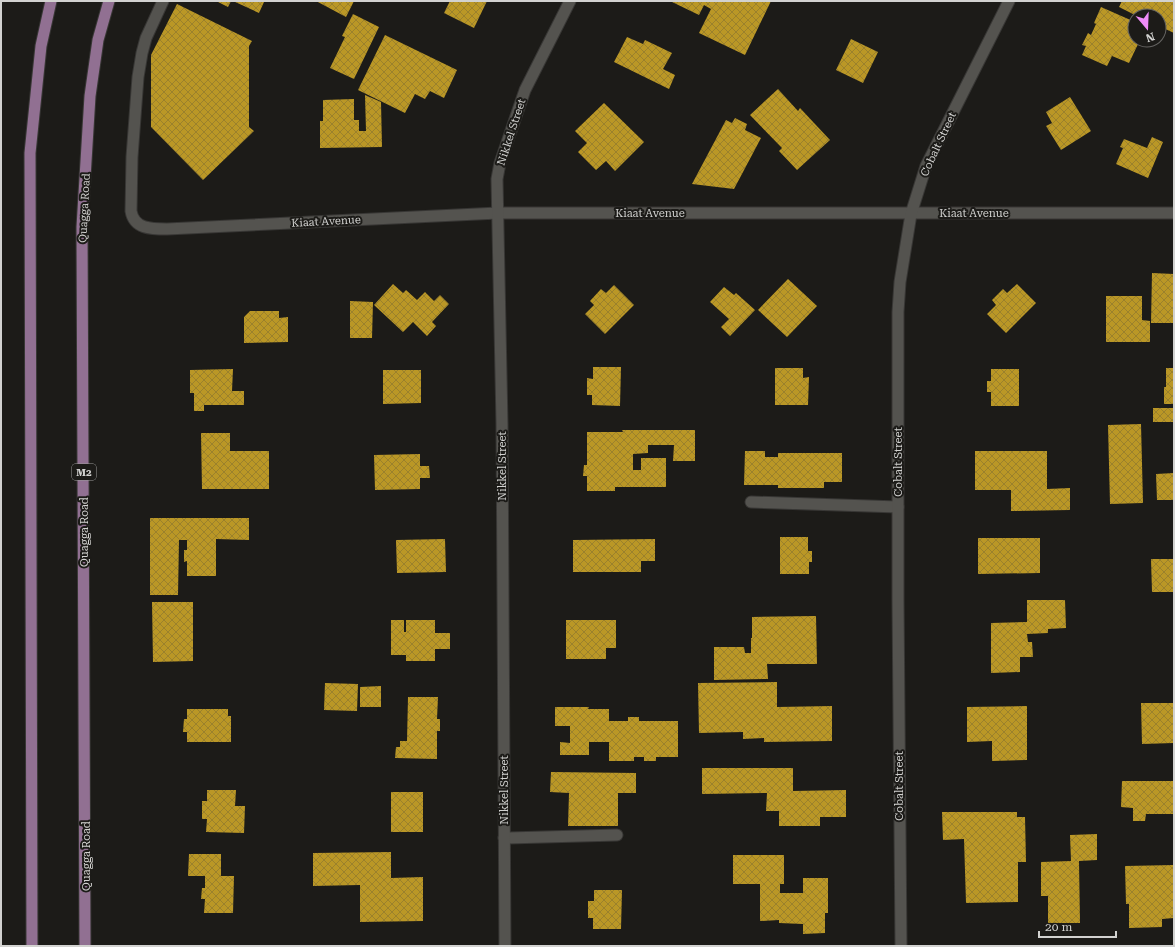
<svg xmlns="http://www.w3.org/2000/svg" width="1175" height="947" font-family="'Roboto Serif',serif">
  <defs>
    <pattern id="building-cross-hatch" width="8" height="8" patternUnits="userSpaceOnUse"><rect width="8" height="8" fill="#ba9726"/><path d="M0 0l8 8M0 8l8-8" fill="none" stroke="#9b812c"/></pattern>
  </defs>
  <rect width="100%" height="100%" fill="#1c1b18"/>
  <g fill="url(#building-cross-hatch)">
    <path d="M 216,1 L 231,1 L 228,7 Z"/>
    <path d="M 233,1 L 263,1 L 264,2 L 259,13 Z"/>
    <path d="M 316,1 L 354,1 L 346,17 Z"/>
    <path d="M 450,1 L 487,1 L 474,28 L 444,13 Z"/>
    <path d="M 670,1 L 771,1 L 745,55 L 699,33 L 711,9 L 704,5 L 699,15 Z"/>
    <path d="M 1122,1 L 1174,1 L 1174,33 L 1159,26 L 1159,16 L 1137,16 L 1119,7 Z"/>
    <path d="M 177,4 L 252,41 L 249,46 L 249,127 L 254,131 L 203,180 L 151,127 L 151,55 Z"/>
    <path d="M 1101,7 L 1135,22 L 1135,40 L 1140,40 L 1129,63 L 1112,56 L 1107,66 L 1082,55 L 1086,46 L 1082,45 L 1088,33 L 1091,35 L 1096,24 L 1094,23 Z"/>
    <path d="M 353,14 L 379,27 L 354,79 L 330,68 L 345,37 L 342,36 Z"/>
    <path d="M 385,35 L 457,70 L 444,98 L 430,91 L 425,99 L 415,94 L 405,113 L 358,90 Z"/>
    <path d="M 627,37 L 643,44 L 645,40 L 672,53 L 663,69 L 675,75 L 669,89 L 614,62 Z"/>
    <path d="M 851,39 L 878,52 L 863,83 L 836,70 Z"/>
    <path d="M 778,89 L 798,111 L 800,108 L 830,140 L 797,170 L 779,151 L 782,148 L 750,115 Z"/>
    <path d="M 365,95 L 381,102 L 382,147 L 320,148 L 320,121 L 323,121 L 323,100 L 354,99 L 354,120 L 359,120 L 359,131 L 366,131 Z"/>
    <path d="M 1070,97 L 1091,131 L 1061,150 L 1046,126 L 1052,123 L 1046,112 Z"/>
    <path d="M 604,103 L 644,142 L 615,171 L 606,161 L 596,170 L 578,152 L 587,143 L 575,131 Z"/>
    <path d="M 735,118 L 747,124 L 745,130 L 761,138 L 734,189 L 692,184 L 726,120 L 732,123 Z"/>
    <path d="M 1152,137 L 1163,142 L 1148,178 L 1116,164 L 1123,148 L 1120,147 L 1124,139 L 1147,148 Z"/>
    <path d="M 1152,273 L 1174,274 L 1174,323 L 1151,323 Z"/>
    <path d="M 788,279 L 817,306 L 787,337 L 758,310 Z"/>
    <path d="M 393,284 L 403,293 L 406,290 L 417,300 L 425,292 L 434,301 L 440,295 L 449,304 L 432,322 L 436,326 L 427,336 L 413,322 L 403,332 L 374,305 Z"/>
    <path d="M 1017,284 L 1036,303 L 1006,333 L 987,314 L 996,305 L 992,300 L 1003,289 L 1007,293 Z"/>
    <path d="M 614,285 L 634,305 L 605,334 L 585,314 L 594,305 L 590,301 L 601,289 L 606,293 Z"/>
    <path d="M 724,287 L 734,295 L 736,293 L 755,310 L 730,336 L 721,327 L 729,319 L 710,302 Z"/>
    <path d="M 1106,296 L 1142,296 L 1142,320 L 1150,321 L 1150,342 L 1106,342 Z"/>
    <path d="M 350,301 L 373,302 L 372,338 L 350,338 Z"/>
    <path d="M 250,311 L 279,311 L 279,318 L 288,317 L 288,342 L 244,343 L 244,317 Z"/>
    <path d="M 593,367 L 621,367 L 620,406 L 592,405 L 592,395 L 587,395 L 587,378 L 593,379 Z"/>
    <path d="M 775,368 L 803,368 L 803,378 L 809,377 L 808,405 L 775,405 Z"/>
    <path d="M 1166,368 L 1174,368 L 1174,404 L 1164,404 L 1164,387 L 1166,387 Z"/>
    <path d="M 233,369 L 232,391 L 244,391 L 244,405 L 204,405 L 204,411 L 194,411 L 194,393 L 190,393 L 190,370 Z"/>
    <path d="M 991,369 L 1019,369 L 1019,406 L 991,406 L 991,392 L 987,392 L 987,381 L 991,381 Z"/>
    <path d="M 383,370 L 421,370 L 421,403 L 383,404 Z"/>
    <rect x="1153" y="408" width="21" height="14"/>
    <path d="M 1141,424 L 1143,503 L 1110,504 L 1108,425 Z"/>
    <path d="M 622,430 L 695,430 L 695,461 L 673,461 L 674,445 L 648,445 L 648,453 L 633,454 L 633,470 L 641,470 L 641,458 L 666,458 L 666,487 L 615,487 L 615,491 L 587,491 L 587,476 L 583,476 L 584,465 L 587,465 L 587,432 L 623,432 Z"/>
    <path d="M 201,433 L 230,433 L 230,451 L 269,451 L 269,489 L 202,489 Z"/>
    <path d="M 745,451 L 765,451 L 765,457 L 778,457 L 778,453 L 842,453 L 842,482 L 824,482 L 824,488 L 778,488 L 778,485 L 744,485 Z"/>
    <path d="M 975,451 L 1047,451 L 1047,489 L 1070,488 L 1070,510 L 1011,511 L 1011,490 L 975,490 Z"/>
    <path d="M 420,454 L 420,466 L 429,466 L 430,478 L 420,478 L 420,489 L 375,490 L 374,455 Z"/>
    <path d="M 1174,473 L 1174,500 L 1157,500 L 1156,474 Z"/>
    <path d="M 150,518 L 249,518 L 249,540 L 216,539 L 216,576 L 187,576 L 187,561 L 184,562 L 184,550 L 187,550 L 187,540 L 179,540 L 178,595 L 150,595 Z"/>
    <path d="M 780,537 L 808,537 L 808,551 L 812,551 L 812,562 L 809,562 L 809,574 L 780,574 Z"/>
    <path d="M 978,538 L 1040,538 L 1040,573 L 978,574 Z"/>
    <path d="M 445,539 L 446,572 L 397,573 L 396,540 Z"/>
    <path d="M 655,539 L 655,561 L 641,561 L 641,572 L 573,572 L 573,540 Z"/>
    <path d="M 1151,559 L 1174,559 L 1174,592 L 1152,592 Z"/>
    <path d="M 1027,600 L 1065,600 L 1066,628 L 1048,629 L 1048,633 L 1027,634 L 1028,642 L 1032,642 L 1033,657 L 1020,657 L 1020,672 L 991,673 L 991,623 L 1027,622 Z"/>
    <path d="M 152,602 L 193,602 L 193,661 L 153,662 Z"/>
    <path d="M 816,616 L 817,664 L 767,664 L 768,679 L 714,680 L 714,647 L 744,647 L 745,653 L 751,653 L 751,638 L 752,638 L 752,617 Z"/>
    <path d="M 391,620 L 404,620 L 404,632 L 406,632 L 406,620 L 435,620 L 435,633 L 450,633 L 450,649 L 435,649 L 435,661 L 406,661 L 406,655 L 391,655 Z"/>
    <path d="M 566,620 L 616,620 L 616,648 L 606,648 L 606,659 L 566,659 Z"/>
    <path d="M 777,682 L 777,707 L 832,706 L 832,741 L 764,742 L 764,738 L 743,739 L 743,732 L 699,733 L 698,683 Z"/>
    <path d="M 325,683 L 358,684 L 357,711 L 324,710 Z"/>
    <path d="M 381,686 L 381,707 L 360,707 L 360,687 Z"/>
    <path d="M 408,697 L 438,697 L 437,719 L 440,719 L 440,731 L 437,731 L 437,759 L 395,758 L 396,747 L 400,747 L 400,741 L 407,741 Z"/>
    <path d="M 1141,703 L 1174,703 L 1174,743 L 1142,744 Z"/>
    <path d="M 1027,706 L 1027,760 L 992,761 L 992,741 L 967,742 L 967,707 Z"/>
    <path d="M 555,707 L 589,707 L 588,709 L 609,709 L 609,721 L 628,721 L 628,717 L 639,717 L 639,721 L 678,721 L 678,757 L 656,757 L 656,761 L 644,761 L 644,757 L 634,757 L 634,761 L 609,761 L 609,742 L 589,742 L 589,755 L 560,755 L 560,742 L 570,743 L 570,726 L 555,726 Z"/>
    <path d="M 187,709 L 228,709 L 228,716 L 231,716 L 231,742 L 187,742 L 187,732 L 183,732 L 184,719 L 187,719 Z"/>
    <path d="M 702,768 L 793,768 L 793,791 L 846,790 L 846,817 L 820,817 L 820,826 L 779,826 L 779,811 L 766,811 L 767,793 L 702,794 Z"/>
    <path d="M 551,772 L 636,773 L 636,793 L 618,793 L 618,826 L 568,826 L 569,793 L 550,792 Z"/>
    <path d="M 1122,781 L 1174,781 L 1174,814 L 1146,814 L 1145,821 L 1133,821 L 1133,808 L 1121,807 Z"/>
    <path d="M 207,790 L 236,790 L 235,806 L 245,806 L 244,833 L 206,832 L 207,819 L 202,819 L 202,801 L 207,801 Z"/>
    <rect x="391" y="792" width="32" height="40"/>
    <path d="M 942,812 L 1017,812 L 1017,817 L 1025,817 L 1026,862 L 1018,862 L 1018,902 L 966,903 L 964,839 L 943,840 Z"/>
    <path d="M 1097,834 L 1097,860 L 1079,861 L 1080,923 L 1048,923 L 1048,896 L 1041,896 L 1041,862 L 1071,861 L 1070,835 Z"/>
    <path d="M 391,852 L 391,878 L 423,877 L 423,921 L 360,922 L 360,885 L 313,886 L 313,853 Z"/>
    <path d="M 189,854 L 221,854 L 221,876 L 234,876 L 233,913 L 204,913 L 205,899 L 201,899 L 202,888 L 205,888 L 205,876 L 188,876 Z"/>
    <path d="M 733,855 L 784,855 L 784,884 L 780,884 L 780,893 L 803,893 L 803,878 L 828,878 L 828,913 L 825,913 L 825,933 L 803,934 L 803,924 L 779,923 L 779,920 L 760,921 L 760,884 L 733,884 Z"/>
    <path d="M 1174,865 L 1174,918 L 1162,919 L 1162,927 L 1129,928 L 1129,904 L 1126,904 L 1125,866 Z"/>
    <path d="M 594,890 L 622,890 L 621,929 L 593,929 L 593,918 L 588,918 L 588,901 L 594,901 Z"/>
  </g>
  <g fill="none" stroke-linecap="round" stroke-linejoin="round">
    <g stroke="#383735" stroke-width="13">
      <g id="service">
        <path d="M 751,502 L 898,507"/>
        <path d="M 504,838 L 617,835"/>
      </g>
    </g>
    <g stroke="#383735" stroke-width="13">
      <g id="minor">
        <path d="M 163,1 L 146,38 L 142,53 L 138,77 L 132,157 L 131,211 C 134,229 151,229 167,229 L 498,213 L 1174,213"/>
        <path d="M 505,946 L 502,424 L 497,179 L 500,163 L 525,90 L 570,1"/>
        <path d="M 901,946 L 898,600 L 898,312 L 900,282 L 911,214 L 926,166 L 1009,1"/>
      </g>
    </g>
    <g stroke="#383735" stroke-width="13">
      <g id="primary">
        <path d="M 32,946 L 30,153 L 41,46 L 51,1"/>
        <path d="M 85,946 L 82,227 L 90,96 L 98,40 L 109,1"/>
      </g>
    </g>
    <use href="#service" stroke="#54534f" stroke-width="11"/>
    <use href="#minor" stroke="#54534f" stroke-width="11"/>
    <use href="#primary" stroke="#917092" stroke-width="11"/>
  </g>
  <g text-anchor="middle" stroke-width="4" stroke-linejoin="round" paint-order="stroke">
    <rect fill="#1c1b18" stroke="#9b9b99" stroke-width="1" x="72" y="464" width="24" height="16" rx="3"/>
    <g font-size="10" font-weight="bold" fill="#d2d2d0">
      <text x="84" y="476">M2</text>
    </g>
    <g font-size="11" fill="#d2d2d0" stroke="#1c1b18">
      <text transform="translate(511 132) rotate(-72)" y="4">Nikkel Street</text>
      <text transform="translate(938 144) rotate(-65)" y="4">Cobalt Street</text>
      <text transform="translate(84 208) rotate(-87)" y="4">Quagga Road</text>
      <text x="650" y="217">Kiaat Avenue</text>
      <text x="974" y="217">Kiaat Avenue</text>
      <text transform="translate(326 221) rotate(-3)" y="4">Kiaat Avenue</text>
      <text transform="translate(898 462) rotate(-90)" y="4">Cobalt Street</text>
      <text transform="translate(502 466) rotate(-90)" y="4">Nikkel Street</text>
      <text transform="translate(84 532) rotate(-90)" y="4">Quagga Road</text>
      <text transform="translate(899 786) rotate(-90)" y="4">Cobalt Street</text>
      <text transform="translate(504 790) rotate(-90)" y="4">Nikkel Street</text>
      <text transform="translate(86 856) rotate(-90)" y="4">Quagga Road</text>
    </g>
  </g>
  <rect width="1175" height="947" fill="none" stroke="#d2d2d0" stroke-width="4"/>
  <g transform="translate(1147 28) rotate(161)"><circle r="19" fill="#1c1b18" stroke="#656462"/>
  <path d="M0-3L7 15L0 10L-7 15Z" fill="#ef8bf7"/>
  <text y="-6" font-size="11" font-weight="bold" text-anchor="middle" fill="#d2d2d0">N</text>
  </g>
  <path d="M1039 931v6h77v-6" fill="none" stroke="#d2d2d0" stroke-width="2"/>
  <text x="1045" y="931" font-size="12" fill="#d2d2d0" stroke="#1c1b18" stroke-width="3" paint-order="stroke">20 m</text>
</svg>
